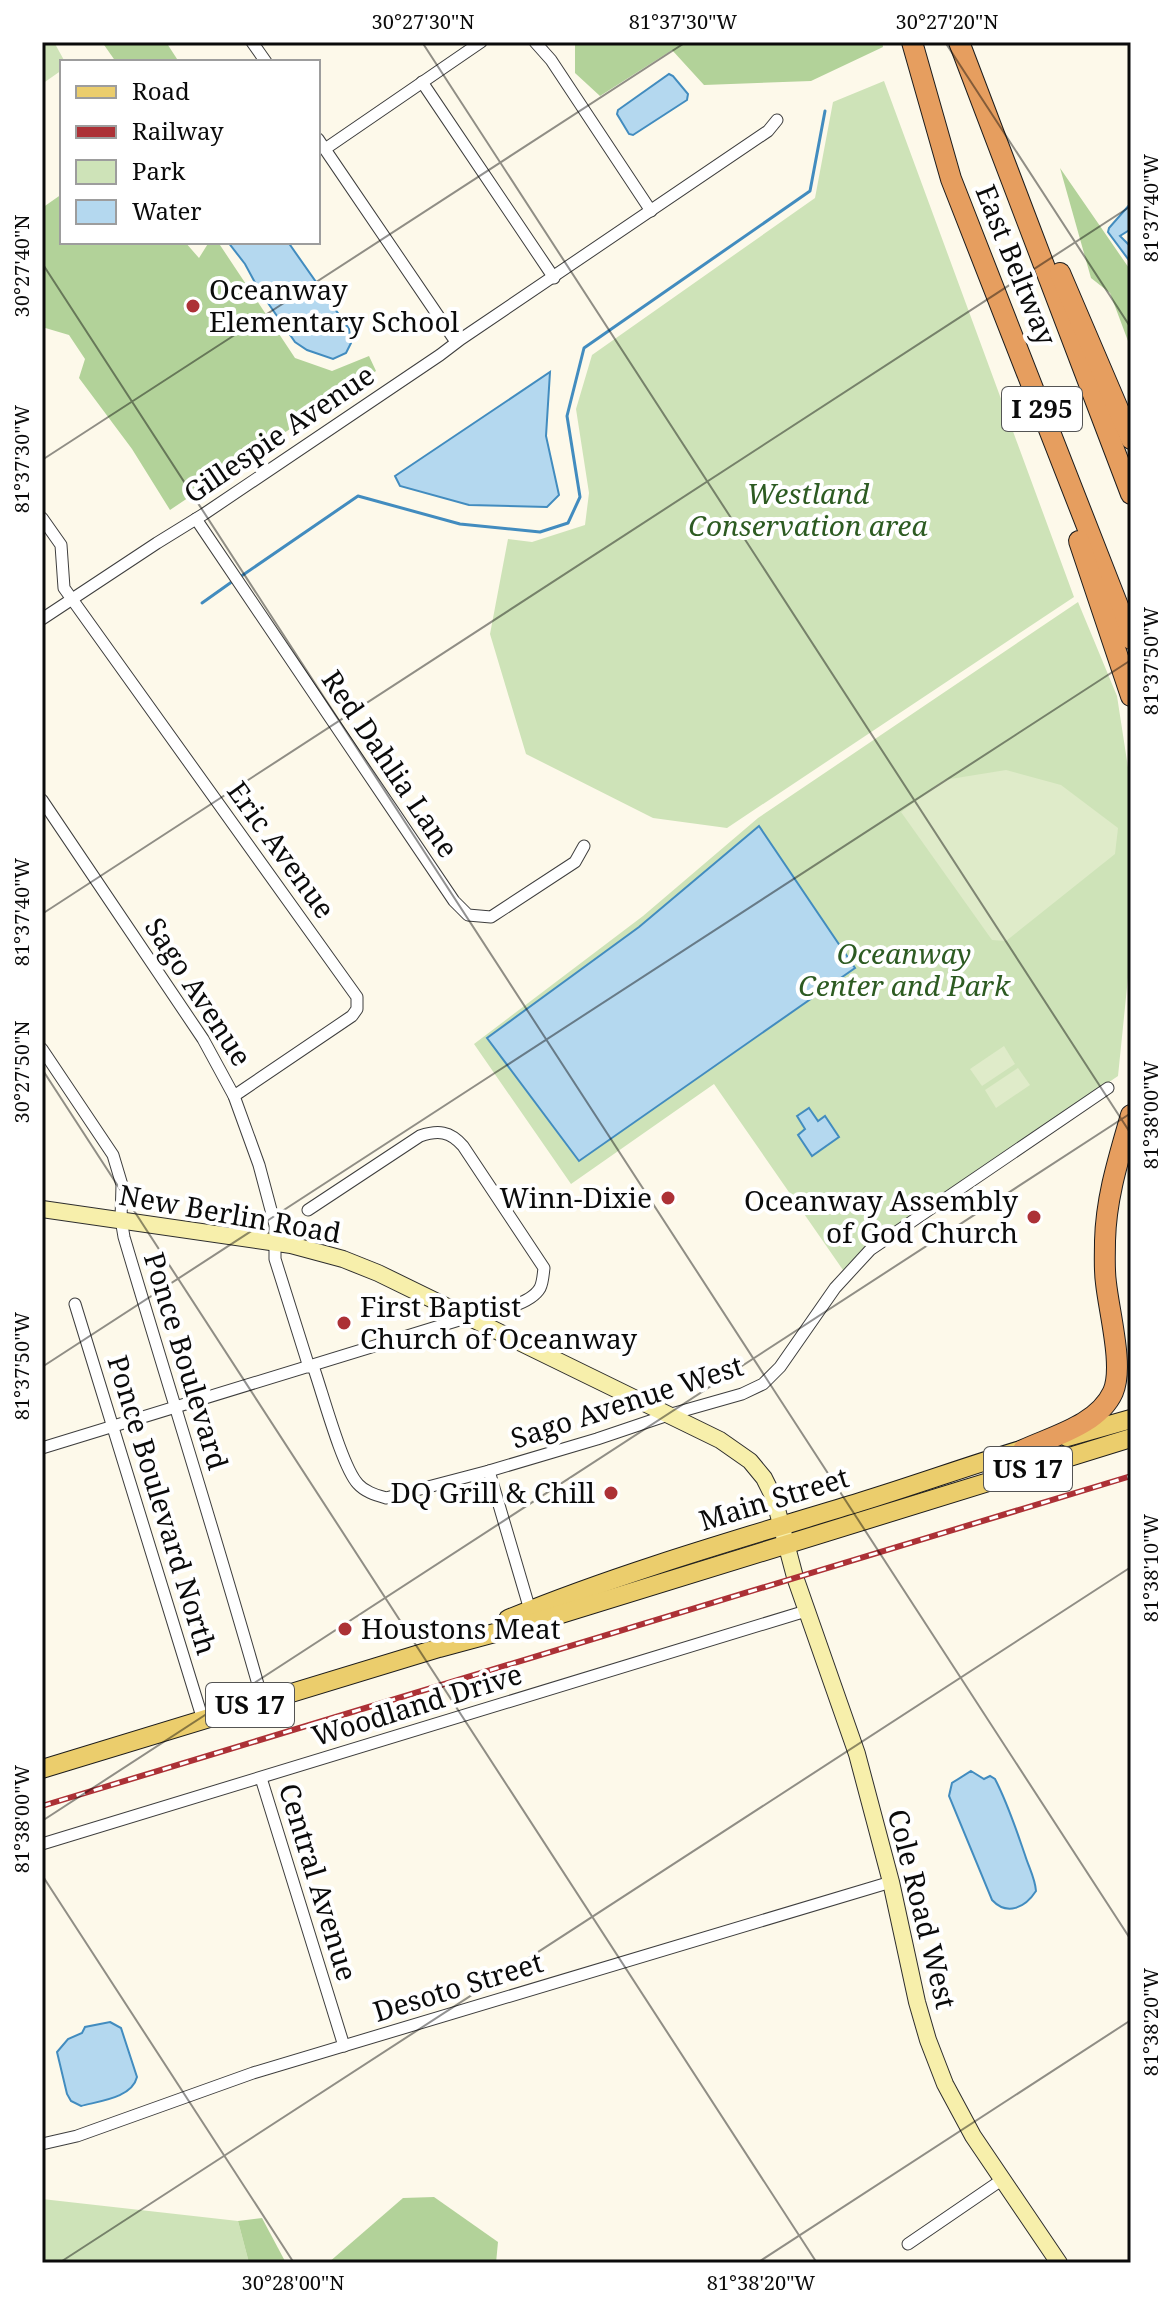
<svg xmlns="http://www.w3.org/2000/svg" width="1173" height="2305" font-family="'Noto Serif',serif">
  <rect width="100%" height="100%" fill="#fdf9ea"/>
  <g fill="#cee3b8">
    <path d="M 42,42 L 54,42 L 65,62 L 62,62 L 62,70 L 42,84 Z"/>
    <path d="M 884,81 L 1074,597 L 727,828 L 653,818 L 526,754 L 490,634 L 508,539 L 532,542 L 585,525 L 589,493 L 576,409 L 592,355 L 815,198 L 833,102 Z"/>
    <path d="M 1078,602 L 1117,696 L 1131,787 L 1131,948 L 1118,1076 L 861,1251 L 843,1270 L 714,1084 L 571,1184 L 474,1044 L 643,916 L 758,818 Z"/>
    <path d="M 42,2199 L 238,2221 L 249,2263 L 42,2263 Z"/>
  </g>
  <g fill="#b2d299">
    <path d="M 102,42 L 166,42 L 179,62 L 116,62 Z"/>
    <path d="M 575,42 L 882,42 L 883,47 L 811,81 L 704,85 L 672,50 L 600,96 L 575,73 Z"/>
    <path d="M 1060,168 L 1131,271 L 1131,349 L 1110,293 L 1091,278 Z"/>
    <path d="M 62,194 L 62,242 L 185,242 L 199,258 L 209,242 L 218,242 L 295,358 L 332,371 L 369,356 L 376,371 L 170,510 L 132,449 L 79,378 L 85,359 L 69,335 L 42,327 L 42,208 Z"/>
    <path d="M 434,2197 L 498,2242 L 496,2263 L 328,2263 L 403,2198 Z"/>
    <path d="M 262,2218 L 286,2263 L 249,2263 L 238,2221 Z"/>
  </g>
  <g fill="#dfebc9">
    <path d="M 1006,770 L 1061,785 L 1118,828 L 1115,854 L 1006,941 L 992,940 L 901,812 L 944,780 Z"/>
    <path d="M 1004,1046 L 1015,1064 L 982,1086 L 970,1069 Z"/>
    <path d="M 1018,1068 L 1030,1085 L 996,1108 L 985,1090 Z"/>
  </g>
  <g fill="#b4d8ef" stroke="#428cbf" stroke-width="2">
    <path d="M 669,74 L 673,76 L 688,94 L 687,100 L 633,135 L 629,134 L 617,114 L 618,110 Z"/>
    <path d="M 1131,203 L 1131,229 L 1120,236 L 1131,247 L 1131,263 L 1108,232 L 1109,228 Z"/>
    <path d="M 228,242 L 288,242 L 349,329 L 351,343 L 346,353 L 333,359 L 307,350 L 295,342 L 259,290 L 245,264 Z"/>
    <path d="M 550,372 L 546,436 L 559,495 L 547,507 L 469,505 L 400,486 L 395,476 Z"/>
    <path d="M 759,826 L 855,968 L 579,1161 L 487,1038 L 639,927 Z"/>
    <path d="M 809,1108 L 818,1121 L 825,1116 L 839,1137 L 812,1156 L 798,1135 L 805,1129 L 797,1116 Z"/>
    <path d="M 971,1771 L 984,1779 L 990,1776 L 995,1779 C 1008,1804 1016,1829 1025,1855 C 1029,1868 1035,1878 1036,1891 C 1025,1908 1007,1916 992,1900 L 949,1796 L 952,1783 Z"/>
    <path d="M 110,2022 L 121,2028 L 137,2077 C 132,2098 99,2101 81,2106 L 71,2101 L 67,2094 L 57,2052 L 68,2039 L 82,2033 L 85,2027 Z"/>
  </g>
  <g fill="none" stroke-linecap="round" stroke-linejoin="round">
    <g stroke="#428cbf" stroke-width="3">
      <path d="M 240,577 L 358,496 L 460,524 L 540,532 L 568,523 L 580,497 L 567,416 L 584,348 L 810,191 L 825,111"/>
      <path d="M 202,603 L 233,581"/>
    </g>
    <g stroke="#3e3e3e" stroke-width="13">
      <g id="street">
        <path d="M 252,42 L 266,62"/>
        <path d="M 535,42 L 551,60 L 651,211"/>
        <path d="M 422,82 L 554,278"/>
        <path d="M 318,139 L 456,342"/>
        <path d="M 325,149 L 481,42"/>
        <path d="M 42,518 L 61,545 L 64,588 L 357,997 L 357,1009 L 352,1016 L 234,1096"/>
        <path d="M 196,519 L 454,901 L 468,915 L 491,917 L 575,862 L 584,846"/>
        <path d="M 42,619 L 157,543 L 204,514 L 440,355 L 461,339 L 768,131 L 777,120"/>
        <path d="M 42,800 L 203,1039 L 234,1096 L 259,1165 L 275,1225 L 275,1259 L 309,1367"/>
        <path d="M 42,1049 L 113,1155 L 122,1185 L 121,1219 L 124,1237 C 170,1392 219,1546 263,1702"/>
        <path d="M 75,1304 L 203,1720"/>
        <path d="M 313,1366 C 322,1391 342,1467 358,1484 C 365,1492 376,1495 386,1498 L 489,1471 L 597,1439 L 668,1415 L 742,1394 L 763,1384 L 780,1367 L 835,1288 L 870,1250 L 1108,1088"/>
        <path d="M 42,1448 L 469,1317 C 488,1313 530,1306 540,1288 C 543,1282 543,1275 544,1268 L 463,1146 C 450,1131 438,1130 420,1136 L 308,1210"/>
        <path d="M 489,1471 L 530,1610"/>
        <path d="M 261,1778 L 344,2046"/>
        <path d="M 42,1844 L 806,1611"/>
        <path d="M 42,2144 L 77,2136 L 253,2073 L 891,1882"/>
        <path d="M 908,2244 L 1003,2179"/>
      </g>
    </g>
    <g stroke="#2d2d2d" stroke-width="18">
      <path id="secondary" d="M 42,1209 L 291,1245 L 343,1259 L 378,1273 L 720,1440 L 750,1461 L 764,1478 L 774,1498 L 795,1577 L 857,1754 L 891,1882 L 917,2002 L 928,2040 L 945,2084 L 973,2136 L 1059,2263"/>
    </g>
    <g stroke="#1c1c1c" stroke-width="20">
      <g id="primary">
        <path d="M 1067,1437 L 1131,1419"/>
        <path d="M 508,1619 C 622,1572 742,1538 860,1502 C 919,1484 976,1463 1034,1446"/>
        <path d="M 42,1769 L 439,1648 L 532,1623 L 1131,1438"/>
      </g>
    </g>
    <g stroke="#1c1c1c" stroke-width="22">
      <g id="highway">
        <path d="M 912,42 L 951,179 L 1131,639"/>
        <path d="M 959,42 L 1131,494"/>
        <path d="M 1060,273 L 1131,439"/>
        <path d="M 1079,541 L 1131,696"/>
        <path d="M 1023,1450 C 1053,1436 1098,1425 1113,1392 C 1124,1367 1109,1312 1106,1283 C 1104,1269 1105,1255 1105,1241 C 1106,1197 1119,1157 1131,1115"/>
      </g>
    </g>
    <use href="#street" stroke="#fff" stroke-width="11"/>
    <use href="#secondary" stroke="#f7efab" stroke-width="16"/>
    <use href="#primary" stroke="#ebcd6c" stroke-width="18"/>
    <use href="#highway" stroke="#e69e5f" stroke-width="20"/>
    <g stroke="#ac3136" stroke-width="6">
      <path id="rail" d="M 42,1806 L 1131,1476"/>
    </g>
    <use href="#rail" stroke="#fff" stroke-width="3" stroke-dasharray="9" stroke-linecap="butt"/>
  </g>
  <path fill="none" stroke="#0b0b0b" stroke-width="2" stroke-opacity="0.45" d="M 422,42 L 1131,1134M 945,42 L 1131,328M 42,263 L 1131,1940M 42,460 L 686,42M 42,914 L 1131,206M 42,1069 L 817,2263M 42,1367 L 1131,660M 42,1821 L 1131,1113M 42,1875 L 294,2263M 59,2263 L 1131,1567M 757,2263 L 1131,2020"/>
  <g fill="#ac3136" stroke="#fff" stroke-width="3">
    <circle cx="193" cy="306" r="8"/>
    <circle cx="668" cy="1198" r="8"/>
    <circle cx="1034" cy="1217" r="8"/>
    <circle cx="344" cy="1323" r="8"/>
    <circle cx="611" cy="1493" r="8"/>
    <circle cx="345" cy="1629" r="8"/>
  </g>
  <g text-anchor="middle" stroke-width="8" stroke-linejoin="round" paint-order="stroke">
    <g fill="#fff" stroke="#545454" stroke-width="2">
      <rect x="1002" y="387" width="80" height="44" rx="6"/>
      <rect x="984" y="1447" width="88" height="44" rx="6"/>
      <rect x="206" y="1683" width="88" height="44" rx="6"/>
    </g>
    <g font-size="26" font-weight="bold" fill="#0b0b0b">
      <text x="1042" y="418">I 295</text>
      <text x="1028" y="1478">US 17</text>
      <text x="250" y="1714">US 17</text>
    </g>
    <g font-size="28" fill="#0b0b0b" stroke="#fff">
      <text transform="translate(1016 265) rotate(68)" y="10">East Beltway</text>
      <text transform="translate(279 434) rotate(-34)" y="10">Gillespie Avenue</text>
      <text transform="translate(390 764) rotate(56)" y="10">Red Dahlia Lane</text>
      <text transform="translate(281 850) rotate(54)" y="10">Eric Avenue</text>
      <text transform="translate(198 992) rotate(57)" y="10">Sago Avenue</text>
      <text transform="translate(230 1214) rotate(10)" y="10">New Berlin Road</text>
      <text transform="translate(186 1361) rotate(73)" y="10">Ponce Boulevard</text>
      <text transform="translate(627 1402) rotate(-18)" y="10">Sago Avenue West</text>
      <text transform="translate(774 1499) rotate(-17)" y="10">Main Street</text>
      <text transform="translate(162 1505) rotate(73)" y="10">Ponce Boulevard North</text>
      <text transform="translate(417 1705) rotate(-17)" y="10">Woodland Drive</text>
      <text transform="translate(318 1882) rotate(73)" y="10">Central Avenue</text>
      <text transform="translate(922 1909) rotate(76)" y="10">Cole Road West</text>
      <text transform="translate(458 1987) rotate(-17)" y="10">Desoto Street</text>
    </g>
    <g font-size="28" fill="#0b0b0b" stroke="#fff" text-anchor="start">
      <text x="209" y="300">Oceanway<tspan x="209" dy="32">Elementary School</tspan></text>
      <text x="652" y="1208" text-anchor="end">Winn-Dixie</text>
      <text x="1018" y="1211" text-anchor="end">Oceanway Assembly<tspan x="1018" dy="32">of God Church</tspan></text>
      <text x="360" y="1317">First Baptist<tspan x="360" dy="32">Church of Oceanway</tspan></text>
      <text x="595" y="1503" text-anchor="end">DQ Grill &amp; Chill</text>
      <text x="361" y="1639">Houstons Meat</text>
    </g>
    <g font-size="28" font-style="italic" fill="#2d5b22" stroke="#fff">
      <text x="808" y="504">Westland<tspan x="808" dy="32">Conservation area</tspan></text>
      <text x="904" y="964">Oceanway<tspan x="904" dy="32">Center and Park</tspan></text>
    </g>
  </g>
  <rect width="1173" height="2305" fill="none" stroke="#ffffff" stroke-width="88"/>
  <rect x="60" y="60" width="260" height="184" fill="#ffffff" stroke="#9d9d9d" stroke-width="2"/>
  <rect x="76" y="86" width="40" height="12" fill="#ebcd6c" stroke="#9d9d9d" stroke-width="2"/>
  <text x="132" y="100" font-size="24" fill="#0b0b0b">Road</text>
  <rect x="76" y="126" width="40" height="12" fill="#ac3136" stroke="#9d9d9d" stroke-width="2"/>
  <text x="132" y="140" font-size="24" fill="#0b0b0b">Railway</text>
  <rect x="76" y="160" width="40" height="24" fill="#cee3b8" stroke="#9d9d9d" stroke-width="2"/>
  <text x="132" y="180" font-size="24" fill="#0b0b0b">Park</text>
  <rect x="76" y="200" width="40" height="24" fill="#b4d8ef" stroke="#9d9d9d" stroke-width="2"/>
  <text x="132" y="220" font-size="24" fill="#0b0b0b">Water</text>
  <rect x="44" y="44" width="1085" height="2217" fill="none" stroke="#0b0b0b" stroke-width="3"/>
  <g font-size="20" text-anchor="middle" fill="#0b0b0b">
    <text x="423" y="29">30°27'30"N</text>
    <text x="683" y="29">81°37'30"W</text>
    <text x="947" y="29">30°27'20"N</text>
    <text transform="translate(1151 208) rotate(-90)" y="7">81°37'40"W</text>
    <text transform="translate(22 266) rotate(-90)" y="7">30°27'40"N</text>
    <text transform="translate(22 459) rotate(-90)" y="7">81°37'30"W</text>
    <text transform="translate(1151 661) rotate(-90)" y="7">81°37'50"W</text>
    <text transform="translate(22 912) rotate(-90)" y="7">81°37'40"W</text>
    <text transform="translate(22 1072) rotate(-90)" y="7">30°27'50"N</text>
    <text transform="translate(1151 1115) rotate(-90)" y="7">81°38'00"W</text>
    <text transform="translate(22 1366) rotate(-90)" y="7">81°37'50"W</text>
    <text transform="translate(1151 1568) rotate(-90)" y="7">81°38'10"W</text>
    <text transform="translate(22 1819) rotate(-90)" y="7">81°38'00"W</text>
    <text transform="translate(1151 2022) rotate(-90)" y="7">81°38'20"W</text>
    <text x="293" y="2290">30°28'00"N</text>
    <text x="761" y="2290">81°38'20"W</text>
  </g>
</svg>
